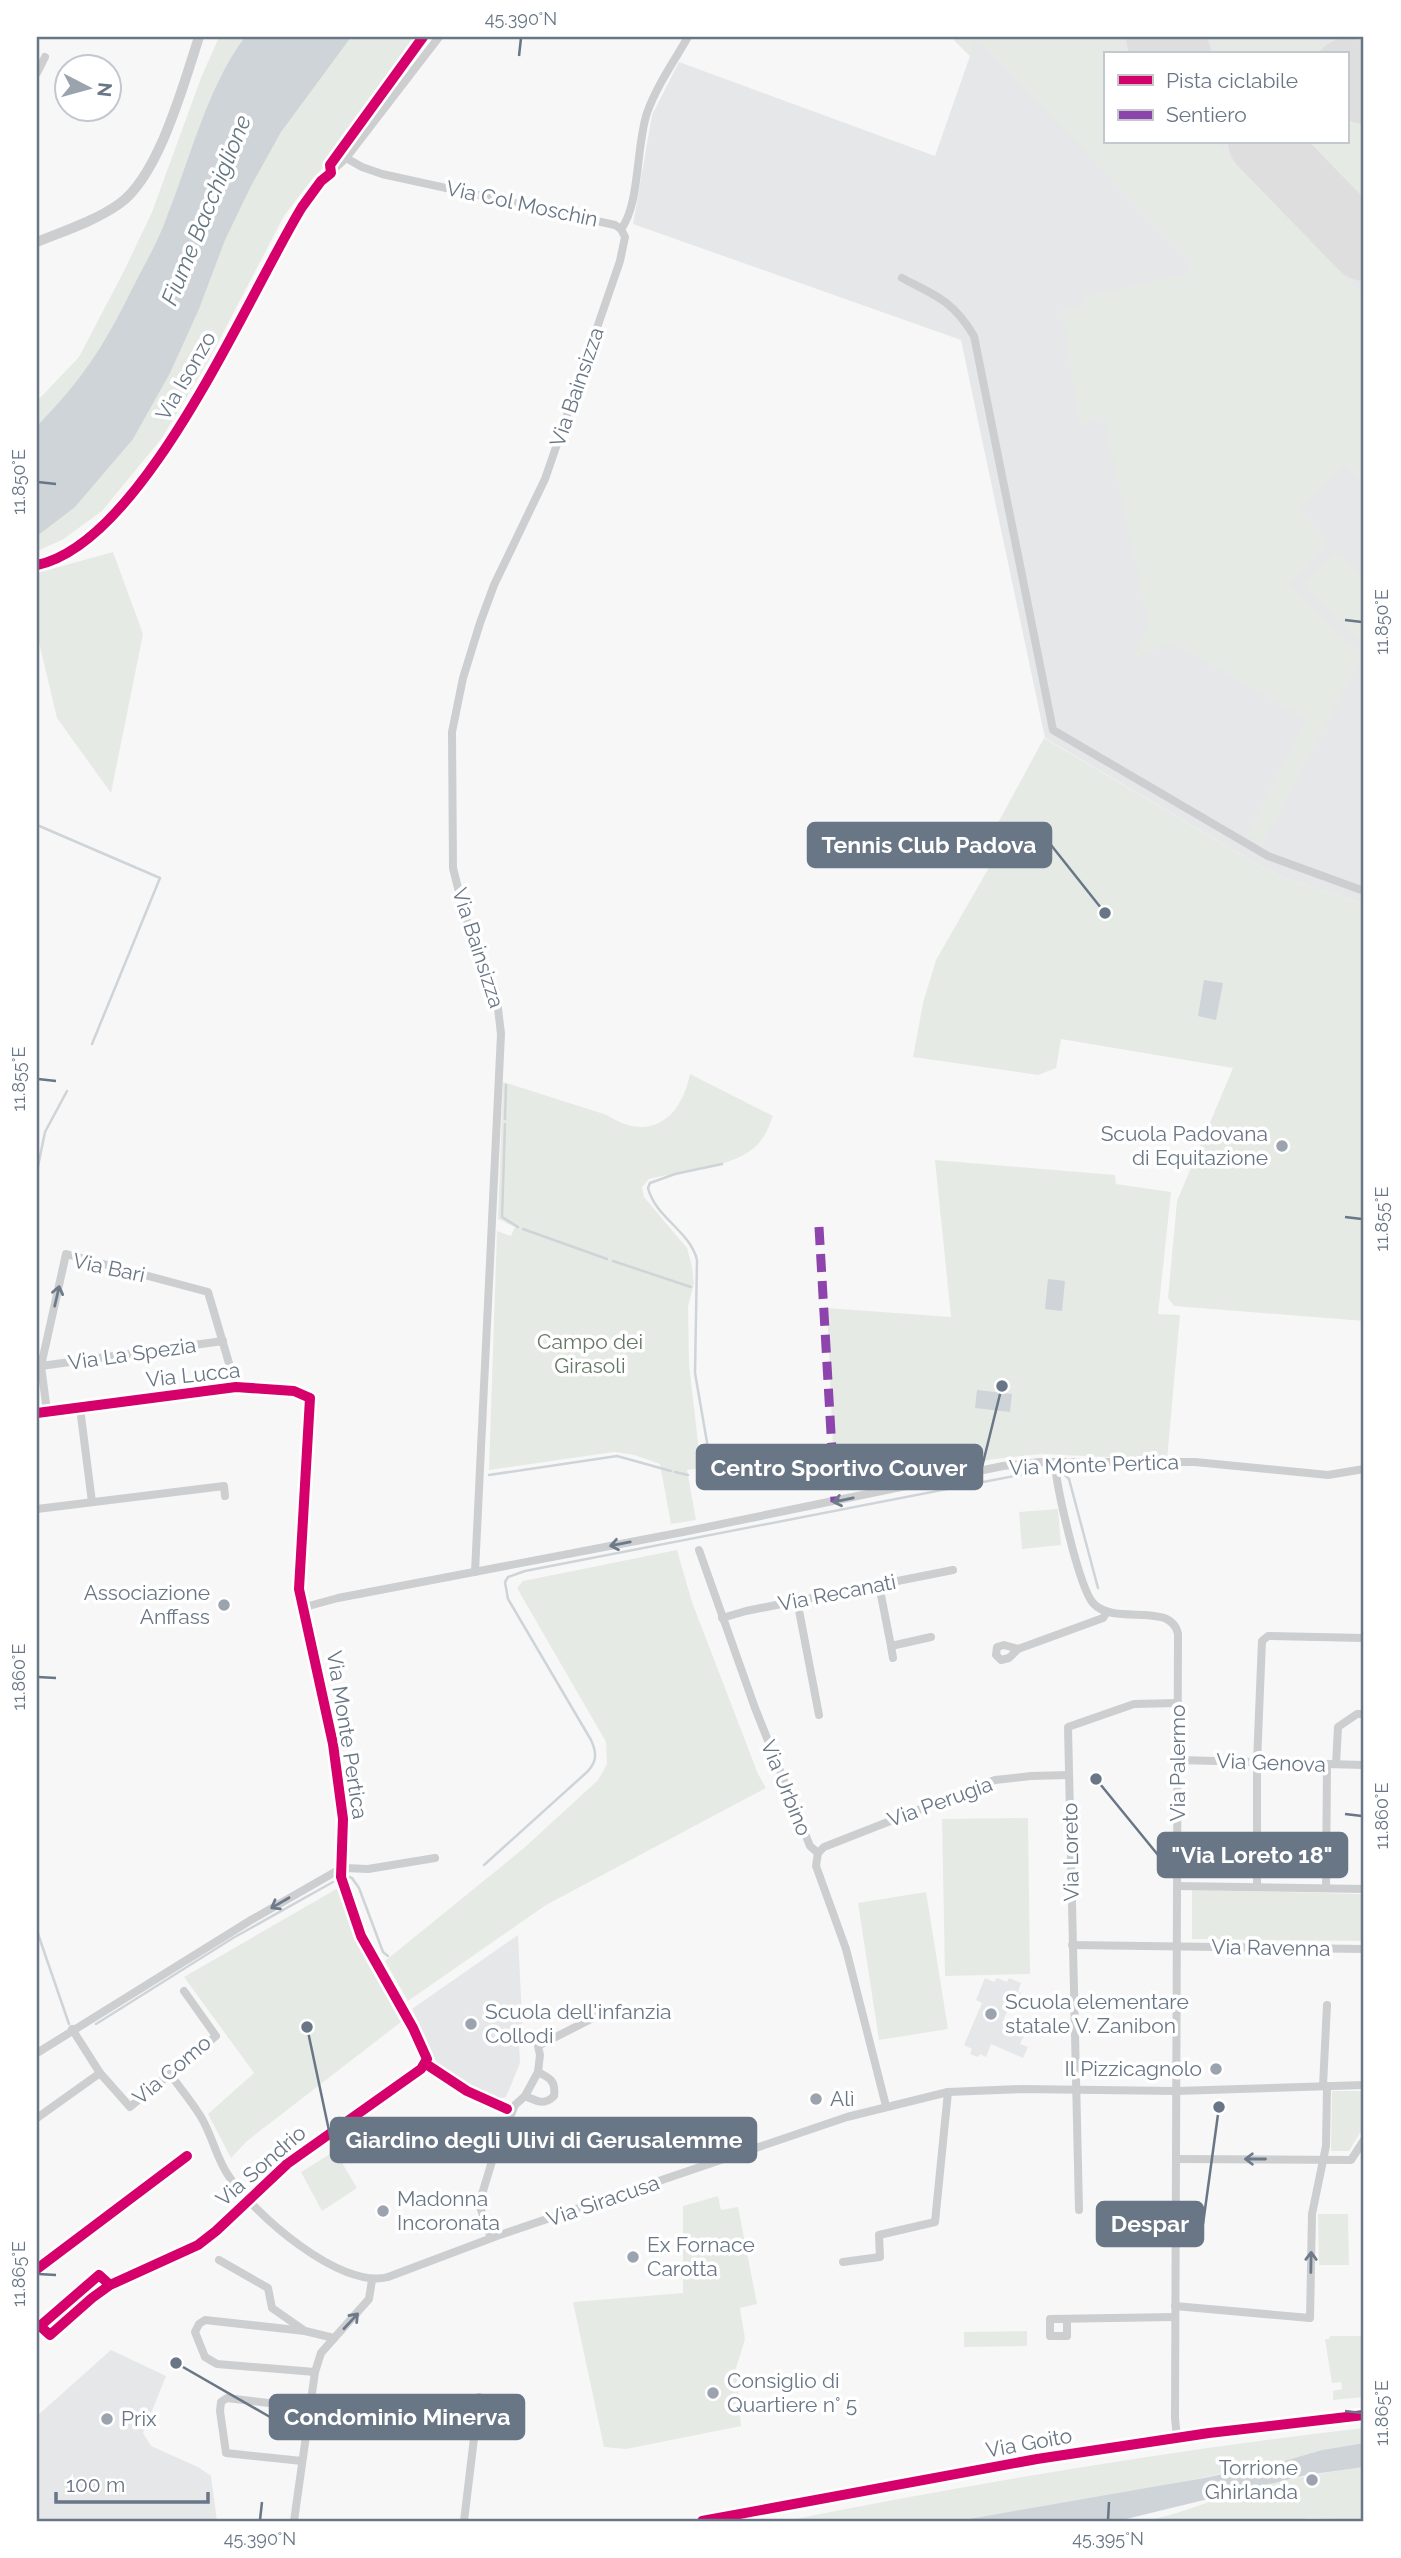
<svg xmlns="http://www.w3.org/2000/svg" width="1401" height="2558" font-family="Raleway,sans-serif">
  <rect width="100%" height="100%" fill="#f7f7f7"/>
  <g fill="#e6e7e8" fill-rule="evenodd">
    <path d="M 951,37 L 1364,37 L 1364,904 L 1276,875 L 1045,738 L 961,340 L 633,224 L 652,115 L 679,62 L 935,156 L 970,56 ZM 1105,54 L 1347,54 L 1347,142 L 1105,142 Z"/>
    <path d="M 518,1935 L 523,2040 L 519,2045 L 520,2063 L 506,2097 L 498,2099 L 472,2087 L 438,2066 L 412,2009 Z"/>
    <path d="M 985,1978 L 994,1982 L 997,1978 L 1007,1982 L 1009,1978 L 1021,1983 L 1018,1992 L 1021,1993 L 1016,2005 L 1011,2003 L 1002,2023 L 1025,2033 L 1020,2044 L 1028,2047 L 1023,2058 L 991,2044 L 986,2057 L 980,2054 L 978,2057 L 970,2054 L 972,2049 L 964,2045 L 982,2003 L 976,2000 Z"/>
    <path d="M 111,2350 L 166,2376 L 143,2433 L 151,2446 L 198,2467 L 211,2476 L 217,2521 L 37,2521 L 37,2416 Z"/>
  </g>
  <g fill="#e6eae5">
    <path d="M 219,37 L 431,37 L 349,141 L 313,178 L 284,216 L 210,358 L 162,438 L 102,511 L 62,540 L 37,551 L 37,401 L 79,357 L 125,269 L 152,212 L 201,78 Z"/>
    <path d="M 951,37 L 1114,37 L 1131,54 L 1105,54 L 1105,142 L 1215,142 L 1364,297 L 1364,482 L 1344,463 L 1299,509 L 1328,542 L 1288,584 L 1362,655 L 1262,844 L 1247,836 L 1307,719 L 1172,642 L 1133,658 L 1149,625 L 1104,416 L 1080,424 L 1062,309 L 1085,306 L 1084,297 L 1189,274 L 1192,262 L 976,38 L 970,56 Z"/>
    <path d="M 1204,37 L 1312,37 L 1329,54 L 1221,54 Z"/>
    <path d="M 1347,72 L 1364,90 L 1364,201 L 1306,142 L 1347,142 Z"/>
    <path d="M 113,552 L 143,634 L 111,793 L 57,718 L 37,634 L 37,573 Z"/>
    <path d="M 1335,552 L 1364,580 L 1364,643 L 1304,586 Z"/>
    <path d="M 1044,738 L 1276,875 L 1364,904 L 1364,1321 L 1174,1306 L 1168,1298 L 1177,1201 L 1233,1068 L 1061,1039 L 1056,1068 L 1038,1075 L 913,1057 L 923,1003 L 936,960 L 991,864 L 980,856 Z"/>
    <path d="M 690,1074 L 773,1116 C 770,1123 768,1130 764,1136 C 745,1169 682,1170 649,1179 L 642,1187 L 644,1197 L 687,1248 L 692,1266 L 694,1283 L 688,1307 L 689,1364 L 701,1468 L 687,1470 L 696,1520 L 671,1524 L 660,1464 L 634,1455 L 614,1452 L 489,1470 L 497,1231 L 511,1236 L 515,1227 L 498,1219 L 503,1082 L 607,1115 C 649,1143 681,1119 690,1074 Z"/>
    <path d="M 935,1160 L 1115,1175 L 1116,1184 L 1171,1192 L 1158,1314 L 1180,1315 L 1167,1460 L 1042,1454 L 994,1459 L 839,1491 L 834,1471 L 827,1308 L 951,1317 Z"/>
    <path d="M 1058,1509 L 1061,1545 L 1022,1549 L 1019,1512 Z"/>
    <path d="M 677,1550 L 692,1602 L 758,1774 L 766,1788 L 546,1905 L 408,2001 L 385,1961 L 524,1848 L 598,1780 L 607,1764 L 606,1742 L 517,1588 L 523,1581 Z"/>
    <path d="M 1028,1818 L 1030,1974 L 945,1976 L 942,1819 Z"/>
    <path d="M 338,1888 L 366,1960 L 401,2022 L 247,2141 L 231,2158 L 208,2114 L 254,2073 L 184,1977 Z"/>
    <path d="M 1192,1890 L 1364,1894 L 1364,1941 L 1192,1939 Z"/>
    <path d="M 926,1892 L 948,2029 L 879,2040 L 858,1903 Z"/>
    <path d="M 1332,2091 L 1364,2091 L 1364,2133 L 1360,2133 L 1349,2151 L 1331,2151 Z"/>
    <path d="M 335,2151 L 357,2188 L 322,2211 L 301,2172 Z"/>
    <path d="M 718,2196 L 721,2210 L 738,2207 L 757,2304 L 740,2308 L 745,2339 L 736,2368 L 741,2426 L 626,2449 L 604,2447 L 573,2302 L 683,2293 L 683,2206 Z"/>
    <path d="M 1318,2214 L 1348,2214 L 1349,2265 L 1319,2265 Z"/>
    <path d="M 1027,2331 L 1027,2346 L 964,2347 L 964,2332 Z"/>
    <path d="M 1330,2336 L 1364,2336 L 1364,2397 L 1333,2400 L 1333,2391 L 1342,2389 L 1341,2382 L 1332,2383 L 1325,2339 L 1329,2339 Z"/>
    <path d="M 1364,2428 L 1364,2443 L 1322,2450 L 1284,2461 L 992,2521 L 785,2521 C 977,2483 1169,2450 1364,2428 Z"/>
    <path d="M 1364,2467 L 1364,2520 L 1309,2518 L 1292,2521 L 1143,2521 C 1176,2516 1205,2502 1237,2493 C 1278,2480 1321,2473 1364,2467 Z"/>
  </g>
  <g fill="#ced4d8">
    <path d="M 245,37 L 351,37 L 281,132 L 251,186 L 225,240 L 199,309 L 170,373 L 133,439 L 75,507 L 37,536 L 37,426 C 81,381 103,348 131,291 C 143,267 157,244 166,219 C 189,162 208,85 245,37 Z"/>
    <path d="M 1204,980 L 1223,983 L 1216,1020 L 1198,1016 Z"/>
    <path d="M 1048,1279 L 1065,1281 L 1062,1311 L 1045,1309 Z"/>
    <path d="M 977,1390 L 1012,1394 L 1010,1412 L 975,1408 Z"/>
    <path d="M 1364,2443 L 1364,2467 L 1307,2475 L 1126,2519 L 1113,2521 L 957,2521 L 1204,2478 L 1284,2461 L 1322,2450 Z"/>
  </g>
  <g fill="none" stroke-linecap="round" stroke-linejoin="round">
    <g stroke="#ced4d8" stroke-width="2.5">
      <path d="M 37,825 L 160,878 L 92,1044"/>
      <path d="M 505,1119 L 506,1085"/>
      <path d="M 505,1124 L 502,1217 L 518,1227"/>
      <path d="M 37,1171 L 45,1132 L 67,1091"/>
      <path d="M 523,1229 L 607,1259"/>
      <path d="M 613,1261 L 691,1287"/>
      <path d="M 708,1448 L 695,1373 L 697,1260 C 690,1231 655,1217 648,1188 L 650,1183 L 675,1174 L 722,1164"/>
      <path d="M 675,1472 L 688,1475"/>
      <path d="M 1064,1474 L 1069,1479 L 1098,1588"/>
      <path d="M 489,1475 L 617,1456 L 671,1471"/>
      <path d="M 484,1865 L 587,1772 C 597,1762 597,1753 591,1740 L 508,1599 L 505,1582 L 508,1577 L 525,1571 L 1040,1471"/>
      <path d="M 349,1877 L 352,1878 L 359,1888 L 383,1952 L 388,1956"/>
      <path d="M 37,1931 L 69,2024"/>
      <path d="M 96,2024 L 233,1938 L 333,1882"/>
    </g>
    <g stroke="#dedede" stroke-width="68">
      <path d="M 1160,37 L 1177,54"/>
      <path d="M 1347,72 L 1364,90"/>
      <path d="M 1262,142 L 1364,247"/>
    </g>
    <g stroke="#d3d4d5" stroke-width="12">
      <path id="secondary" d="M 702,2521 L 1037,2459 L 1209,2433 L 1364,2415"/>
    </g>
    <g stroke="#cdced0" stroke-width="8">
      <path d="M 37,73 L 45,57"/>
      <path d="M 346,158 L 362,167 L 382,174 L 615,225 L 621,229"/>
      <path d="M 621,229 C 640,205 636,145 647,113 C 656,87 674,61 688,37"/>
      <path d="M 902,278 C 937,296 953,301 974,336 L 1053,730 L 1268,856 L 1364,891"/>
      <path d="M 37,565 C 144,543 247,297 302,207 L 321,181 L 346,158 L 439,37"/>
      <path d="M 41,1366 L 223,1341"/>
      <path d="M 80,1408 L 92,1502"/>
      <path d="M 47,1411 L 41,1366 L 66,1254 L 208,1292 L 236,1387"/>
      <path d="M 37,1413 L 236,1387 L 294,1391 L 310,1398 L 299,1589 L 333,1744 L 343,1819 L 341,1877 L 361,1936 L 413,2028 L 427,2059 L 421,2069 L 287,2164 L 216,2231 L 198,2245 L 110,2285 L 92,2298 L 50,2335 L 40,2326 L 99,2275 L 110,2285"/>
      <path d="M 1055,1462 C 1056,1486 1079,1587 1093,1603 C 1114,1627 1171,1600 1178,1634 L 1175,2418 L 1177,2438"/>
      <path d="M 37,1509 L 224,1486 L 225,1496"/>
      <path d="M 699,1550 L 755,1708 L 810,1846 L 818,1853"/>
      <path d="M 475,1572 L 501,1034 L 496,991 L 465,916 L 453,868 L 452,732 L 463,678 L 480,623 L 494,585 L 545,479 L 620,261 L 625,237 L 621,229"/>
      <path d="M 879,1585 L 891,1646 L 931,1637"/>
      <path d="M 797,1600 L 819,1715"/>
      <path d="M 305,1607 L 338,1598 L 683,1532 L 1003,1466 L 1040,1462 L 1195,1462 L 1328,1475 L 1364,1469"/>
      <path d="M 722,1618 L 746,1611 L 953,1570"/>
      <path d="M 891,1646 L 893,1658"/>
      <path d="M 1018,1649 L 1004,1645 L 997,1647 L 996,1655 L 1001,1660 L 1009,1658 L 1018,1649 L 1103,1618 L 1107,1612"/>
      <path d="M 1179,1760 L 1364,1765"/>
      <path d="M 1336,1764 L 1338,1727 L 1357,1714 L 1364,1714"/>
      <path d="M 818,1853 L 824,1847 L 995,1780 L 1031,1776 L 1069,1775"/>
      <path d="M 818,1853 L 816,1866 L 846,1949 L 886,2106"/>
      <path d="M 1177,1886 L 1364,1889"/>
      <path d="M 1257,1886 L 1257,1762 L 1262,1641 L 1268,1636 L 1364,1638"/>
      <path d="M 1326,1887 L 1327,1764"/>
      <path d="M 1072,1945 L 1364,1949"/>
      <path d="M 72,2029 L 100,2073 L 130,2107 L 216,2036 L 184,1991"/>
      <path d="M 37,2053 L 251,1920 L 335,1872 L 345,1868 L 368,1869 L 435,1858"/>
      <path d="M 538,2072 L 540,2055 L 538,2046 L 597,2016"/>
      <path d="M 170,2074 C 180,2088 192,2102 201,2117 C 212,2135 216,2157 228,2175 C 253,2213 340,2290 388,2277 L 497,2236 L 847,2117 L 948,2092 L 1021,2089 L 1176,2091 L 1364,2085"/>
      <path d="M 1323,2086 L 1327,2005"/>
      <path d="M 37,2118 L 100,2073"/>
      <path d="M 1176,2159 L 1351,2160 L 1364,2140"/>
      <path d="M 1079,2210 L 1068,1727 L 1134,1704 L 1178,1703"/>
      <path d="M 491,2238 L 479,2204 L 493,2158 L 515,2105 L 525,2096 L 538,2072 C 550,2078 556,2081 554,2096 C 544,2106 537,2101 525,2096"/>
      <path d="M 219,2260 L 268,2288 L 272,2308 L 305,2331 L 205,2320 L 199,2324 L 195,2332 L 205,2357 L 217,2364 L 315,2372"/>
      <path d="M 843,2262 L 880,2257 L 879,2235 L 935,2222 L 948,2092"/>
      <path d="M 1175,2306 L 1310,2318 L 1312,2214 L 1326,2146 L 1327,2086"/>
      <path d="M 1067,2319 L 1067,2336 L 1050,2336 L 1050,2319 L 1175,2317"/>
      <path d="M 305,2331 L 334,2338"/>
      <path d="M 302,2461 L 226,2453 L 220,2411 L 221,2402 L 227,2398 L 310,2408"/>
      <path d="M 294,2521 L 315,2372 L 321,2353 L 369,2299 L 372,2280"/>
      <path d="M 464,2521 L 479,2397"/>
    </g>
    <path stroke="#cdced0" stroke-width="10" d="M 37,242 C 64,231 95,221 119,204 C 159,176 184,83 199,37"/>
    <use href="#secondary" stroke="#e1e2e3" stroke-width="10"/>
    <path stroke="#8e44ad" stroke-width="9" stroke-dasharray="18 9" stroke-linecap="butt" d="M 819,1227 L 835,1502"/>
    <g stroke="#fff" stroke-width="15">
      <g id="cycleway">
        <path d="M 37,565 C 144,543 247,297 302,207 L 321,181 L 331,173 L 330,165 L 423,37"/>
        <path d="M 37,1413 L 236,1387 L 294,1391 L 310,1398 L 299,1589 L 333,1744 L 343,1819 L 341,1877 L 361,1936 L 413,2028 L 427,2059 L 421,2069 L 287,2164 L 216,2231 L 198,2245 L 110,2285 L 92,2298 L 50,2335 L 40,2326 L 99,2275 L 110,2285"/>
        <path d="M 426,2064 L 467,2091 L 507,2109"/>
        <path d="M 37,2269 L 187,2156"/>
        <path d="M 702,2521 L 1037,2459 L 1209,2433 L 1364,2415"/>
      </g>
    </g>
    <use href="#cycleway" stroke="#d6006c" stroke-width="10"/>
  </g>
  <defs><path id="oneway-shaft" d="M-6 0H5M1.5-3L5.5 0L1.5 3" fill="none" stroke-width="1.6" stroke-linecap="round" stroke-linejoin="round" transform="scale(1.75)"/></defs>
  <g stroke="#6d7a8a">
    <use href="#oneway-shaft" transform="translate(57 1296) rotate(-77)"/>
    <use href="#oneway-shaft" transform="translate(843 1500) rotate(168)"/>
    <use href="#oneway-shaft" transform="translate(620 1544) rotate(169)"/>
    <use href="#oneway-shaft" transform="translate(280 1903) rotate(150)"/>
    <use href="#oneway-shaft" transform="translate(1255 2159) rotate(-180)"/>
    <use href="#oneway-shaft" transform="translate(1311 2262) rotate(-89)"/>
    <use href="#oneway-shaft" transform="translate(351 2321) rotate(-47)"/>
  </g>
  <path fill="none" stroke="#687686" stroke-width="2.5" d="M 519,56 L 521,38M 38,482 L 56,484M 1345,620 L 1362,622M 38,1079 L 56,1081M 1345,1217 L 1362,1219M 38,1677 L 56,1678M 1345,1814 L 1362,1816M 38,2274 L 56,2275M 1345,2411 L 1362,2413M 260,2520 L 262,2502M 1108,2520 L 1109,2502"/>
  <g fill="#9aa3ae" stroke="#fff" stroke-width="2.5">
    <circle cx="1282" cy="1146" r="7"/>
    <circle cx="224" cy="1605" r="7"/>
    <circle cx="991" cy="2014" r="7"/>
    <circle cx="471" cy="2024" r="7"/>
    <circle cx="1216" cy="2069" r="7"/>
    <circle cx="816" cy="2099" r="7"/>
    <circle cx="383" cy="2211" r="7"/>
    <circle cx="633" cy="2257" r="7"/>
    <circle cx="713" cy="2393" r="7"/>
    <circle cx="107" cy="2419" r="7"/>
    <circle cx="1312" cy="2480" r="7"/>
  </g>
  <g text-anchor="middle" stroke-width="7" stroke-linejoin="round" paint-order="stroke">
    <g font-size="21" fill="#687686" stroke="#fff">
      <text transform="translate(522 204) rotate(12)" y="7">Via Col Moschin</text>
      <text transform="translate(186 376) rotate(-60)" y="7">Via Isonzo</text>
      <text transform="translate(577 387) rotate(-71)" y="7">Via Bainsizza</text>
      <text transform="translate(478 948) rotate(72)" y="7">Via Bainsizza</text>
      <text transform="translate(109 1268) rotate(12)" y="7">Via Bari</text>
      <text transform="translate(132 1354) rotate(-8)" y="7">Via La Spezia</text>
      <text transform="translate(193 1375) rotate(-6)" y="7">Via Lucca</text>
      <text transform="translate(1094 1465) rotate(-2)" y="7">Via Monte Pertica</text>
      <text transform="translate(837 1593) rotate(-11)" y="7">Via Recanati</text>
      <text transform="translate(347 1735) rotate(81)" y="7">Via Monte Pertica</text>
      <text transform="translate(1178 1763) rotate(-90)" y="7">Via Palermo</text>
      <text transform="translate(1271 1763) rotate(2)" y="7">Via Genova</text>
      <text transform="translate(786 1788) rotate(68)" y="7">Via Urbino</text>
      <text transform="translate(940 1802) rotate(-20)" y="7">Via Perugia</text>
      <text transform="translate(1071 1852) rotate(-91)" y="7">Via Loreto</text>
      <text transform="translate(1271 1948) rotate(1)" y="7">Via Ravenna</text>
      <text transform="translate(172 2070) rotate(-40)" y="7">Via Como</text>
      <text transform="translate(261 2166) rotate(-41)" y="7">Via Sondrio</text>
      <text transform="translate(603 2201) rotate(-19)" y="7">Via Siracusa</text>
      <text transform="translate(1029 2443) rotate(-10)" y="7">Via Goito</text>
    </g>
    <g font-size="21" fill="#687686" stroke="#fff" text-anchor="start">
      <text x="1268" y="1141" text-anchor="end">Scuola Padovana<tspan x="1268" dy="24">di Equitazione</tspan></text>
      <text x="210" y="1600" text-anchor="end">Associazione<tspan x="210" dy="24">Anffass</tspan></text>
      <text x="1005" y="2009">Scuola elementare<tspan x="1005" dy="24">statale V. Zanibon</tspan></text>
      <text x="485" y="2019">Scuola dell'infanzia<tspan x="485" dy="24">Collodi</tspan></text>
      <text x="1202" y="2076" text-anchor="end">Il Pizzicagnolo</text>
      <text x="830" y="2106">Alì</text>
      <text x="397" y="2206">Madonna<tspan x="397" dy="24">Incoronata</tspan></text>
      <text x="647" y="2252">Ex Fornace<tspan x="647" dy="24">Carotta</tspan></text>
      <text x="727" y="2388">Consiglio di<tspan x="727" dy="24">Quartiere n° 5</tspan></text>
      <text x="121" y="2426">Prix</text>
      <text x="1298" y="2475" text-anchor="end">Torrione<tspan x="1298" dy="24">Ghirlanda</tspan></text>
    </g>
    <g font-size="21" fill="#657863" stroke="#fff">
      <text x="590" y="1349">Campo dei<tspan x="590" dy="24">Girasoli</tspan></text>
    </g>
    <g font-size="23" font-style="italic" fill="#647782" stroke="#fff">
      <text transform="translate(206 210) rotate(-68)" y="8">Fiume Bacchiglione</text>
    </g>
  </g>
  <path fill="none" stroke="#687686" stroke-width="2.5" d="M1105 913L1051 845M1002 1386L982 1467M1096 1779L1158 1855M307 2027L331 2140M1219 2107L1203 2224M176 2363L270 2417"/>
  <g fill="#687686" stroke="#fff" stroke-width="2.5">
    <circle cx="1105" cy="913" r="7"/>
    <circle cx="1002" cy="1386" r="7"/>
    <circle cx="1096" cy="1779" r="7"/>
    <circle cx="307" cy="2027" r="7"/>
    <circle cx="1219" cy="2107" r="7"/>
    <circle cx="176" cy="2363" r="7"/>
  </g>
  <g fill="#687686" stroke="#687686" stroke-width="2.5">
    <rect x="808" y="823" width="243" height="44" rx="7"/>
    <rect x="697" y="1445" width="285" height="44" rx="7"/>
    <rect x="1158" y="1833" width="189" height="44" rx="7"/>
    <rect x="331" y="2118" width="425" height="44" rx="7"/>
    <rect x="1097" y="2202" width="106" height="44" rx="7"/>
    <rect x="270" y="2395" width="254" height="44" rx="7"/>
  </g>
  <g font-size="23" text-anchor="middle" font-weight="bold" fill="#fff">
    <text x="929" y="853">Tennis Club Padova</text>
    <text x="839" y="1476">Centro Sportivo Couver</text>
    <text x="1252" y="1863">"Via Loreto 18"</text>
    <text x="544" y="2148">Giardino degli Ulivi di Gerusalemme</text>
    <text x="1150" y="2232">Despar</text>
    <text x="397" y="2425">Condominio Minerva</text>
  </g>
  <rect width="1401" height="2558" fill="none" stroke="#ffffff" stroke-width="77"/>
  <rect x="1104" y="52" width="245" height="91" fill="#ffffff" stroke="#c3c8cf" stroke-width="2"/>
  <rect x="1118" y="75" width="35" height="10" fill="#d6006c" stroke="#c3c8cf" stroke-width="2"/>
  <text x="1166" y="88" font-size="21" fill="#687686">Pista ciclabile</text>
  <rect x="1118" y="110" width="35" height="10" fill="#8e44ad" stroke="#c3c8cf" stroke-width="2"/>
  <text x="1166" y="122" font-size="21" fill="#687686">Sentiero</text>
  <g transform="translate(88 88) rotate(96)"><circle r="33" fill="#ffffff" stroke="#c3c8cf" stroke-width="2"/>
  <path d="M0-5L12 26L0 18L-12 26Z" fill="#9aa3ae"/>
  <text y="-10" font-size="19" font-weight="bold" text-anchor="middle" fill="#687686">N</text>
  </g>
  <path d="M56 2492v10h152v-10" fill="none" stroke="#687686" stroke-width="3.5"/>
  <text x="66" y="2492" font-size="21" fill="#687686" stroke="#ffffff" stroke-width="5" paint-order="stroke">100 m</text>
  <rect x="38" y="38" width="1324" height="2482" fill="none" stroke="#687686" stroke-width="2.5"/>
  <g font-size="18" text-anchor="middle" fill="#687686">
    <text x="521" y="25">45.390°N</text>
    <text transform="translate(19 482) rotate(-90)" y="6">11.850°E</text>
    <text transform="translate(1382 622) rotate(-90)" y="6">11.850°E</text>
    <text transform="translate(19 1079) rotate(-90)" y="6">11.855°E</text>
    <text transform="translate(1382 1219) rotate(-90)" y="6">11.855°E</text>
    <text transform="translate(19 1677) rotate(-90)" y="6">11.860°E</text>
    <text transform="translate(1382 1816) rotate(-90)" y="6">11.860°E</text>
    <text transform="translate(19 2274) rotate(-90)" y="6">11.865°E</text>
    <text transform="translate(1382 2413) rotate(-90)" y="6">11.865°E</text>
    <text x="260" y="2545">45.390°N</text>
    <text x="1108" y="2545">45.395°N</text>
  </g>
</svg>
